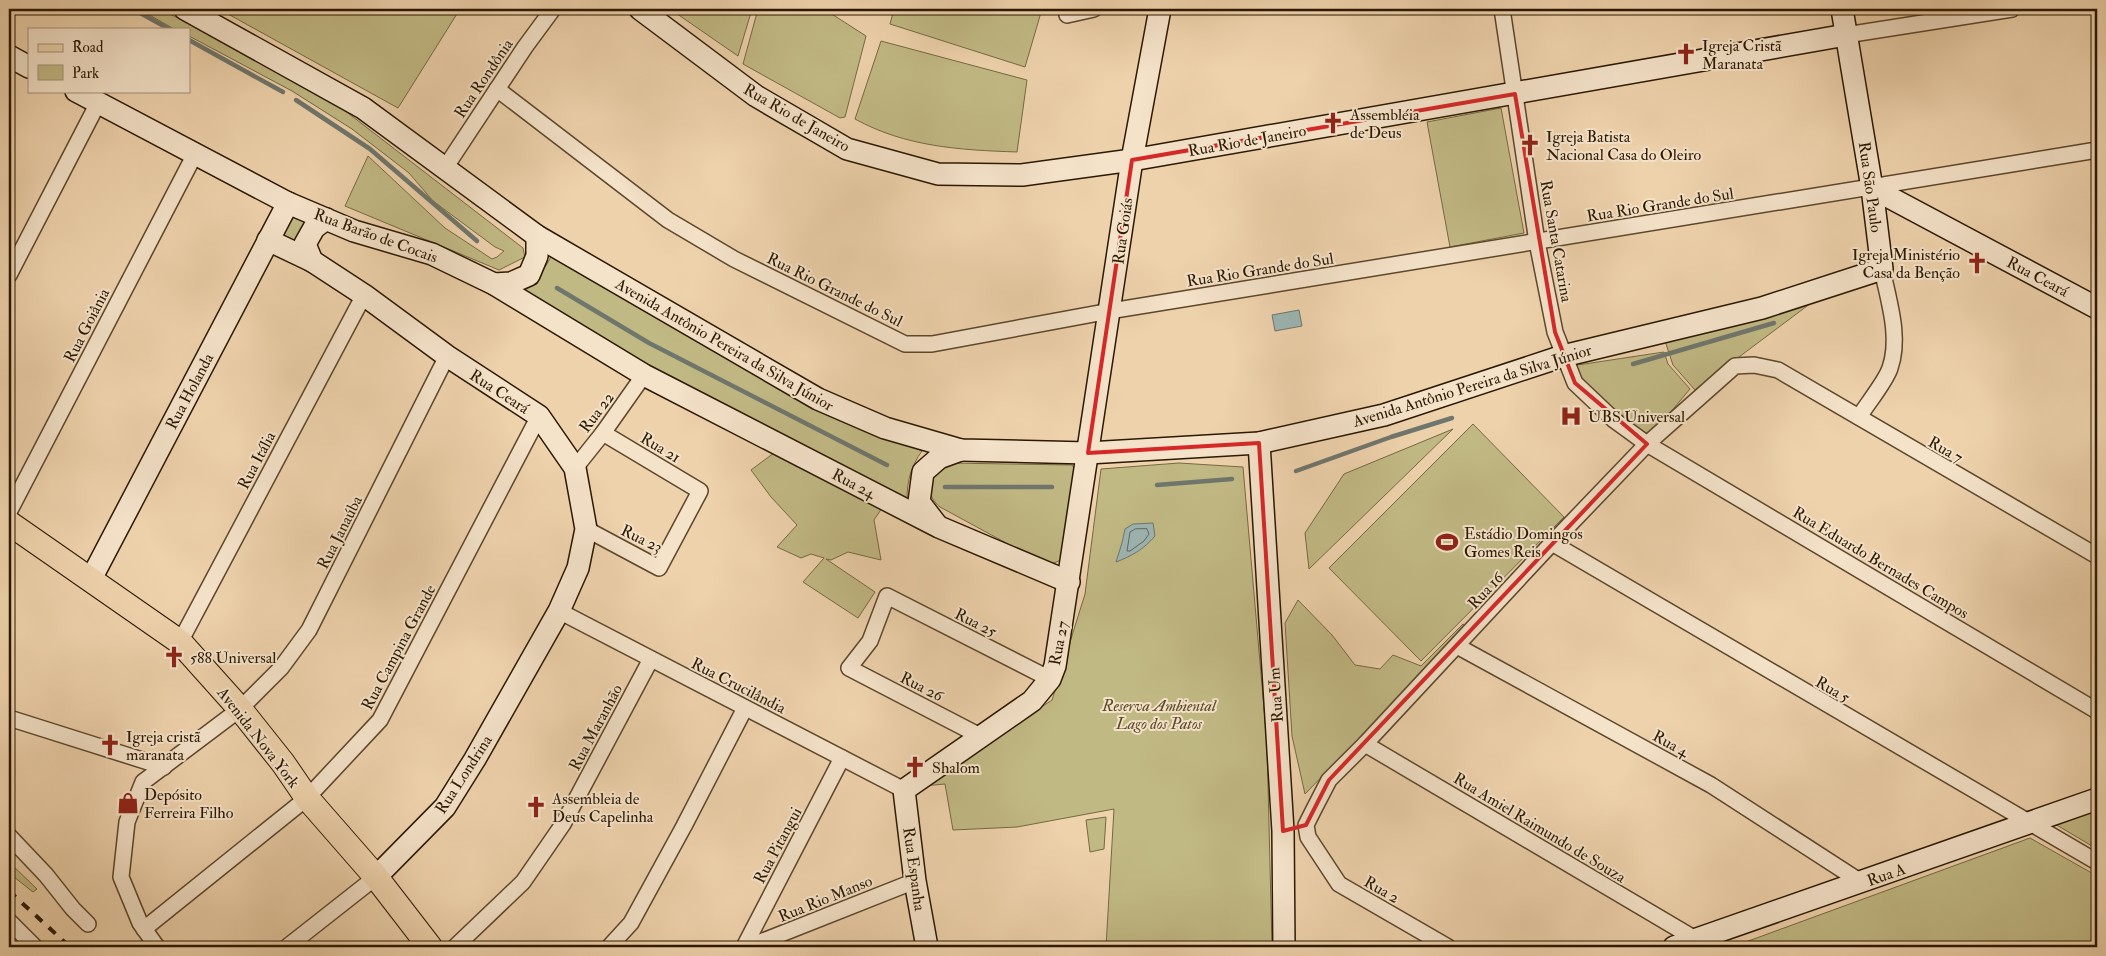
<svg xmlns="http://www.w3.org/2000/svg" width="2106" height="956" font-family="'IM FELL Double Pica',serif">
  <rect width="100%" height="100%" fill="#eed2ac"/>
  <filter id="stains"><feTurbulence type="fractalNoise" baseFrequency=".004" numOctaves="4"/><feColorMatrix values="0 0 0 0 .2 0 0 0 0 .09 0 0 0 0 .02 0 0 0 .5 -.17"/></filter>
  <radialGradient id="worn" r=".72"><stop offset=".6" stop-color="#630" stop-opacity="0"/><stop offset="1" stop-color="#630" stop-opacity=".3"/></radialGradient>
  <g fill="#c1b984" stroke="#766842">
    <path d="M 139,9 L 161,9 L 335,103 L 523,248 L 525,257 L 499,270 L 345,206 L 368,156 L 445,228 L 492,259 L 497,257 L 504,251 L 495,247 L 433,201 L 409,173 L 352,129 L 292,91 L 189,36 L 189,29 L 174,29 Z"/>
    <path d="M 219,9 L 460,9 L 398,108 Z"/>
    <path d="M 670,9 L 752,9 L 738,56 Z"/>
    <path d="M 758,9 L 824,9 L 866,36 L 845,117 L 840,118 L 743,64 Z"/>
    <path d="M 894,9 L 1042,9 L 1025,67 L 890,24 Z"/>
    <path d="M 881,41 L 1027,80 L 1017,152 C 960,150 906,147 855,119 Z"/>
    <path d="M 1501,108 L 1524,233 L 1450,247 L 1427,122 Z"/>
    <path d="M 292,210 L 312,220 L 300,245 L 279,235 Z"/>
    <path d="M 552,254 L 862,426 L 922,451 C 911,466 907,481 907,499 L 639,363 L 519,289 C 535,279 545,271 552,254 Z"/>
    <path d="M 1811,303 L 1695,390 L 1673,365 L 1665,341 Z"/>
    <path d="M 1664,352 L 1668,364 L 1690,389 L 1648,439 L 1582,389 L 1571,366 Z"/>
    <path d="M 1473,424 L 1564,517 L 1421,661 L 1329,568 Z"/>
    <path d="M 1453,429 L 1309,569 L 1305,533 L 1344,474 Z"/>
    <path d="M 778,450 L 884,505 L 874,520 L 881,560 L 848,552 L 831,560 L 826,559 L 875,592 L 858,618 L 803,582 L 824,558 L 811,554 L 801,558 L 777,547 L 797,525 L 771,497 L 751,470 Z"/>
    <path d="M 948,463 L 1072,465 L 1076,471 L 1061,560 L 1054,563 L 1043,563 L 940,507 C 927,496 930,488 933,473 Z"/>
    <path d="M 1179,463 L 1243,467 L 1267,743 L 1272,947 L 1106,947 L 1114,809 L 1017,827 L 953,830 L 945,784 L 923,786 L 1052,700 L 1085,594 L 1101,469 Z"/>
    <path d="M 1298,600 L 1332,635 L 1355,665 L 1380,669 L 1393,655 L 1421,666 L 1463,624 L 1467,627 L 1305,794 L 1292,736 L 1285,623 Z"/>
    <path d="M 2097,809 L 2097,849 L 2055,824 Z"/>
    <path d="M 1106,817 L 1104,849 L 1090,852 L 1086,820 Z"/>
    <path d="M 2030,838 L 2097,876 L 2097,947 L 1732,947 Z"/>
    <path d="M 9,859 L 11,864 L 37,889 L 33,892 L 9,873 Z"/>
  </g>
  <g fill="#9db5b4" stroke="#6f766c">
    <path d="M 1299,310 L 1302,326 L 1275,331 L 1272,315 Z"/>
    <path d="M 1153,523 L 1155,536 C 1144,549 1132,556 1116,562 L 1122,543 L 1125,529 L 1133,524 Z"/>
  </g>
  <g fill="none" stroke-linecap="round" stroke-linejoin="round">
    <path stroke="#64665a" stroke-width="1" d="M 1147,529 L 1149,534 L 1144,541 L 1130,551 L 1127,551 L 1130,532 L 1135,529 Z"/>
    <g stroke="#6f766c" stroke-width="4.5">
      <path d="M 133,9 L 169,29"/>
      <path d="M 189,40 L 283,92"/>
      <path d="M 296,100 L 370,149 L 477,241"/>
      <path d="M 557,288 L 649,343 L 887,465"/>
      <path d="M 1633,364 L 1774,323"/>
      <path d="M 1296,471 L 1391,437 L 1452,418"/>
      <path d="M 1157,485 L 1232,479"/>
      <path d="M 945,487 L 1052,487"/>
    </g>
    <g stroke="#5c462b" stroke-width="18">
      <g id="street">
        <path d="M 1502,9 L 1537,242 L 1555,332 L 1575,383 L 1614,420 L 1647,444 L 2097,711"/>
        <path d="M 1067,15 L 1094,9"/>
        <path d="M 1846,35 L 2012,9"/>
        <path d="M 497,89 L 668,220 L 734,259 L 905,344 L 932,344 L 1110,311 L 2097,150"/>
        <path d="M 445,168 L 525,47 L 553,9"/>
        <path d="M 9,275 L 98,103"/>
        <path d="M 1859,417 C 1867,404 1886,381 1890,368 C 1901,337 1888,299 1882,269"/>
        <path d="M 575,468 L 603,433 L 644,375"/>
        <path d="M 9,512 L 195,154"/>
        <path d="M 586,529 L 659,568 L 700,491 L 603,433"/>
        <path d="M 1552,543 L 2097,862"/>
        <path d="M 559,611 L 904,790"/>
        <path d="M 180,642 L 364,295"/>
        <path d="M 1457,646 L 1711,785 L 1861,882"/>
        <path d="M 9,718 L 164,767"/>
        <path d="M 980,736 L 849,668 L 870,641 L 887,596 L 1050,679"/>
        <path d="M 1365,744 L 1697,940"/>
        <path d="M 9,836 L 46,875 L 73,909 L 88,924"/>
        <path d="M 9,921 L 35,947"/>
        <path d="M 144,929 L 307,798 L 380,720 L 539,416"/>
        <path d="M 157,947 L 140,923 L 121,877 L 127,822 L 143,782 L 240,709 L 281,668 L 309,630 L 447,356"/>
        <path d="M 287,947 L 376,877"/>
        <path d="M 455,947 L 523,882 L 563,824 L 651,659"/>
        <path d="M 609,947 L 631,923 L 684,826 L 745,708"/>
        <path d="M 744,947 L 842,758"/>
        <path d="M 748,947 L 915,881"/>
        <path d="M 1448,947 L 1339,884 L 1308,837 L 1306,825 L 1313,811 L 1329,780 L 1365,744 L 1552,543 L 1647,444 L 1735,366 L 1754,365 L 1778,370 L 2097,556"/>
      </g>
    </g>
    <g stroke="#2b1800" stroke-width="24">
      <g id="secondary">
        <path d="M 185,9 L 363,108 L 537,236 L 818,399 L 885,428 L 961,450 L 1088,453 L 1259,443 L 1384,415 L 1563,356 L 1762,308 L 1882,269 L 1872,188 L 1842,9"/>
        <path d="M 640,9 L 756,96 L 847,149 L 938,174 L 1022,175 L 1132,160 L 1846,35"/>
        <path d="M 9,56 L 29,67"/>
        <path d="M 76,91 L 288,203 L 354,231 L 432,254 L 494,284 L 644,375 L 939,527 L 1069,582"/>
        <path d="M 1872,188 L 2097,308"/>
        <path d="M 268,240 L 312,261 L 364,295 L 447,356 L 539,416 L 575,468 L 586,529 L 578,568 L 559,611 L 475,759 L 445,807 L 376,877"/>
        <path d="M 312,261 L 305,244 L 314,228 L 326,219"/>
        <path d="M 494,284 L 511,283 L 529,275 L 537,256 L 537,236"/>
        <path d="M 1259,443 L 1283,831 L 1284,947"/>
        <path d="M 936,524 L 919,502 L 923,472 L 939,458 L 961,450"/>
        <path d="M 91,579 L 288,203"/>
        <path d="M 927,947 L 915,881 L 904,790 L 1032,701 L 1050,679 L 1055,666 L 1132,160 L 1160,9"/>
        <path d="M 1674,947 L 2097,799"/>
      </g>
    </g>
    <g stroke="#2b1800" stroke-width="26">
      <path id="primary" d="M 9,523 L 180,642 L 240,709 L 283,763 L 307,798 L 376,877 L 430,947"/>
    </g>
    <use href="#street" stroke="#f4e2c9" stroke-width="15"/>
    <use href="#secondary" stroke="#f4e2c9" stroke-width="21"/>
    <use href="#primary" stroke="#eed2ac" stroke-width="24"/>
    <path stroke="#2b1800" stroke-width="4" stroke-dasharray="9 9" stroke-linecap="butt" d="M 9,891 L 70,947"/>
  </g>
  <path fill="none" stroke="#d62828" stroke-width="4" stroke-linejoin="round" d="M 1515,94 L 1555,332 L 1575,383 L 1647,444 L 1329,780 L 1306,825 L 1283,831 L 1259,443 L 1088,453 L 1132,160 Z"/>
  <defs>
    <g id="church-bare" transform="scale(1.725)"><path d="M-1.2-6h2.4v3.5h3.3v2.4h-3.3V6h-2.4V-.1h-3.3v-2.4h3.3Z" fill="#8f2418" stroke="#f4e2c9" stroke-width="2.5" paint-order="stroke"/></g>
    <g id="hospital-bare" transform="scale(1.725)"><path d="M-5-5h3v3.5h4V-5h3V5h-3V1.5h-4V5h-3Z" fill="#8f2418" stroke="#f4e2c9" stroke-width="2.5" paint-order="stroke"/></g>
    <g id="stadium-bare" transform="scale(1.725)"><path d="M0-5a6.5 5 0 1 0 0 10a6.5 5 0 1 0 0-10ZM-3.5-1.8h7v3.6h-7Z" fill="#8f2418" stroke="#f4e2c9" stroke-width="2.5" paint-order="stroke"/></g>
    <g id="shop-bare" transform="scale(1.725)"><path d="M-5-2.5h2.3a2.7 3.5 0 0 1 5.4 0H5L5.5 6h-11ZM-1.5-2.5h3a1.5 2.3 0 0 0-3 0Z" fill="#8f2418" stroke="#f4e2c9" stroke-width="2.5" paint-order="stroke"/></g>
  </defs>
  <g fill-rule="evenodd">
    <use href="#church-bare" x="1686" y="54"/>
    <use href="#church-bare" x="1333" y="123"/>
    <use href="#church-bare" x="1530" y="145"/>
    <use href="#church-bare" x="1977" y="263"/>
    <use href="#hospital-bare" x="1571" y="416"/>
    <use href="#stadium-bare" x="1447" y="542"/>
    <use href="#church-bare" x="174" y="657"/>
    <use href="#church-bare" x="110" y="745"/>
    <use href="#church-bare" x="915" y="767"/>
    <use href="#shop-bare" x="128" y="803"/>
    <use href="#church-bare" x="536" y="807"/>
  </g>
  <g text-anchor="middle" stroke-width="4" stroke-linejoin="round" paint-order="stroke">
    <g font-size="16" fill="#2b1800" stroke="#f4e2c9" text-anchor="start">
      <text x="1702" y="51">Igreja Cristã<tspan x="1702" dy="18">Maranata</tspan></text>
      <text x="1350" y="120">Assembléia<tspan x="1350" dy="18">de Deus</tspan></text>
      <text x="1546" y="142">Igreja Batista<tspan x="1546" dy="18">Nacional Casa do Oleiro</tspan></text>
      <text x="1960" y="260" text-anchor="end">Igreja Ministério<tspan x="1960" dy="18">Casa da Benção</tspan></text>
      <text x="1588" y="422">UBS Universal</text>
      <text x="1464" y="539">Estádio Domingos<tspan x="1464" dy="18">Gomes Reis</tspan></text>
      <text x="190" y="663">588 Universal</text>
      <text x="126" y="742">Igreja cristã<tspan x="126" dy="18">maranata</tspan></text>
      <text x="932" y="773">Shalom</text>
      <text x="144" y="800">Depósito<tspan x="144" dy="18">Ferreira Filho</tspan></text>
      <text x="552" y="804">Assembleia de<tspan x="552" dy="18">Deus Capelinha</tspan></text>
    </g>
    <g font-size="16" fill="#2b1800" stroke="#f4e2c9">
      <text transform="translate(483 78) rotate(-56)" y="6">Rua Rondônia</text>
      <text transform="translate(797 117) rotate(30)" y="6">Rua Rio de Janeiro</text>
      <text transform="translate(1247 140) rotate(-10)" y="6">Rua Rio de Janeiro</text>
      <text transform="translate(1871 187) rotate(82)" y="6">Rua São Paulo</text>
      <text transform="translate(1660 204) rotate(-9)" y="6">Rua Rio Grande do Sul</text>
      <text transform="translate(1122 231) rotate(-82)" y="6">Rua Goiás</text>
      <text transform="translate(376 235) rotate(20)" y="6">Rua Barão de Cocais</text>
      <text transform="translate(1557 241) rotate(80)" y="6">Rua Santa Catarina</text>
      <text transform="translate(1260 269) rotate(-9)" y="6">Rua Rio Grande do Sul</text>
      <text transform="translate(2038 276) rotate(28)" y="6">Rua Ceará</text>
      <text transform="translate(835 289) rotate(26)" y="6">Rua Rio Grande do Sul</text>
      <text transform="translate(86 325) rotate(-63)" y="6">Rua Goiânia</text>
      <text transform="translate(725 344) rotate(30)" y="6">Avenida Antônio Pereira da Silva Júnior</text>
      <text transform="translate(1472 385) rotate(-17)" y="6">Avenida Antônio Pereira da Silva Júnior</text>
      <text transform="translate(189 391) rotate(-62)" y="6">Rua Holanda</text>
      <text transform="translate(500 391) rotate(33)" y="6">Rua Ceará</text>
      <text transform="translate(596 412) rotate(-53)" y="6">Rua 22</text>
      <text transform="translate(661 447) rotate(31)" y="6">Rua 21</text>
      <text transform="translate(1946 449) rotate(30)" y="6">Rua 7</text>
      <text transform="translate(256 460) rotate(-62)" y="6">Rua Itália</text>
      <text transform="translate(854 483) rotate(28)" y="6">Rua 24</text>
      <text transform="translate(339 532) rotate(-63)" y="6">Rua Janaúba</text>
      <text transform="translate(642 538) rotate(26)" y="6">Rua 23</text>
      <text transform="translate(1881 562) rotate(31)" y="6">Rua Eduardo Bernades Campos</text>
      <text transform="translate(1485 590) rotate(-47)" y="6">Rua 16</text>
      <text transform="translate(976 622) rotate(27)" y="6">Rua 25</text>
      <text transform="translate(1058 643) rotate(-79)" y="6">Rua 27</text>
      <text transform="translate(398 647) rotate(-62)" y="6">Rua Campina Grande</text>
      <text transform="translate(739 685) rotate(27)" y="6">Rua Crucilândia</text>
      <text transform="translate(922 686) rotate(27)" y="6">Rua 26</text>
      <text transform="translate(1833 689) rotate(30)" y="6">Rua 5</text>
      <text transform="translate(1275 695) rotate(-94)" y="6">Rua Um</text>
      <text transform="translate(595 727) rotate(-62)" y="6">Rua Maranhão</text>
      <text transform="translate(259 737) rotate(52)" y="6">Avenida Nova York</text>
      <text transform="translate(1671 743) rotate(29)" y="6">Rua 4</text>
      <text transform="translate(463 774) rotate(-57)" y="6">Rua Londrina</text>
      <text transform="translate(1540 827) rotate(31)" y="6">Rua Amiel Raimundo de Souza</text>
      <text transform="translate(777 845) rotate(-62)" y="6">Rua Pitangui</text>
      <text transform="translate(915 869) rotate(82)" y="6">Rua Espanha</text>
      <text transform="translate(1886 874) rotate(-19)" y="6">Rua A</text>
      <text transform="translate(1382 889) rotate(30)" y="6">Rua 2</text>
      <text transform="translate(825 898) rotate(-22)" y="6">Rua Rio Manso</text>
    </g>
    <g font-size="16" font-style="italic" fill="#584828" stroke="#f4e2c9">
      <text x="1159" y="711">Reserva Ambiental<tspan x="1159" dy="18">Lago dos Patos</tspan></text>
    </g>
  </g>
  <rect width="2106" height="956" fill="none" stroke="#eed2ac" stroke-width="30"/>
  <rect x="10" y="10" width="2086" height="936" fill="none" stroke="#2b1800" stroke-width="2.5"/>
  <rect x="15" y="15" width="2076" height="926" fill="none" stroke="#2b1800"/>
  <rect x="28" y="28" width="162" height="65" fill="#f4e2c9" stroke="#a49179"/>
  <rect x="38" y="44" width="25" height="8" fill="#eed2ac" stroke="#a49179"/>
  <text x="72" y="52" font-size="15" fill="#2b1800">Road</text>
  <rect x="38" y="65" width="25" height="15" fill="#c1b984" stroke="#a49179"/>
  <text x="72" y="78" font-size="15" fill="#2b1800">Park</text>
  <rect width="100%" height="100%" filter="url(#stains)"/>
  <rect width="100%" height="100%" fill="url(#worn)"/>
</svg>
